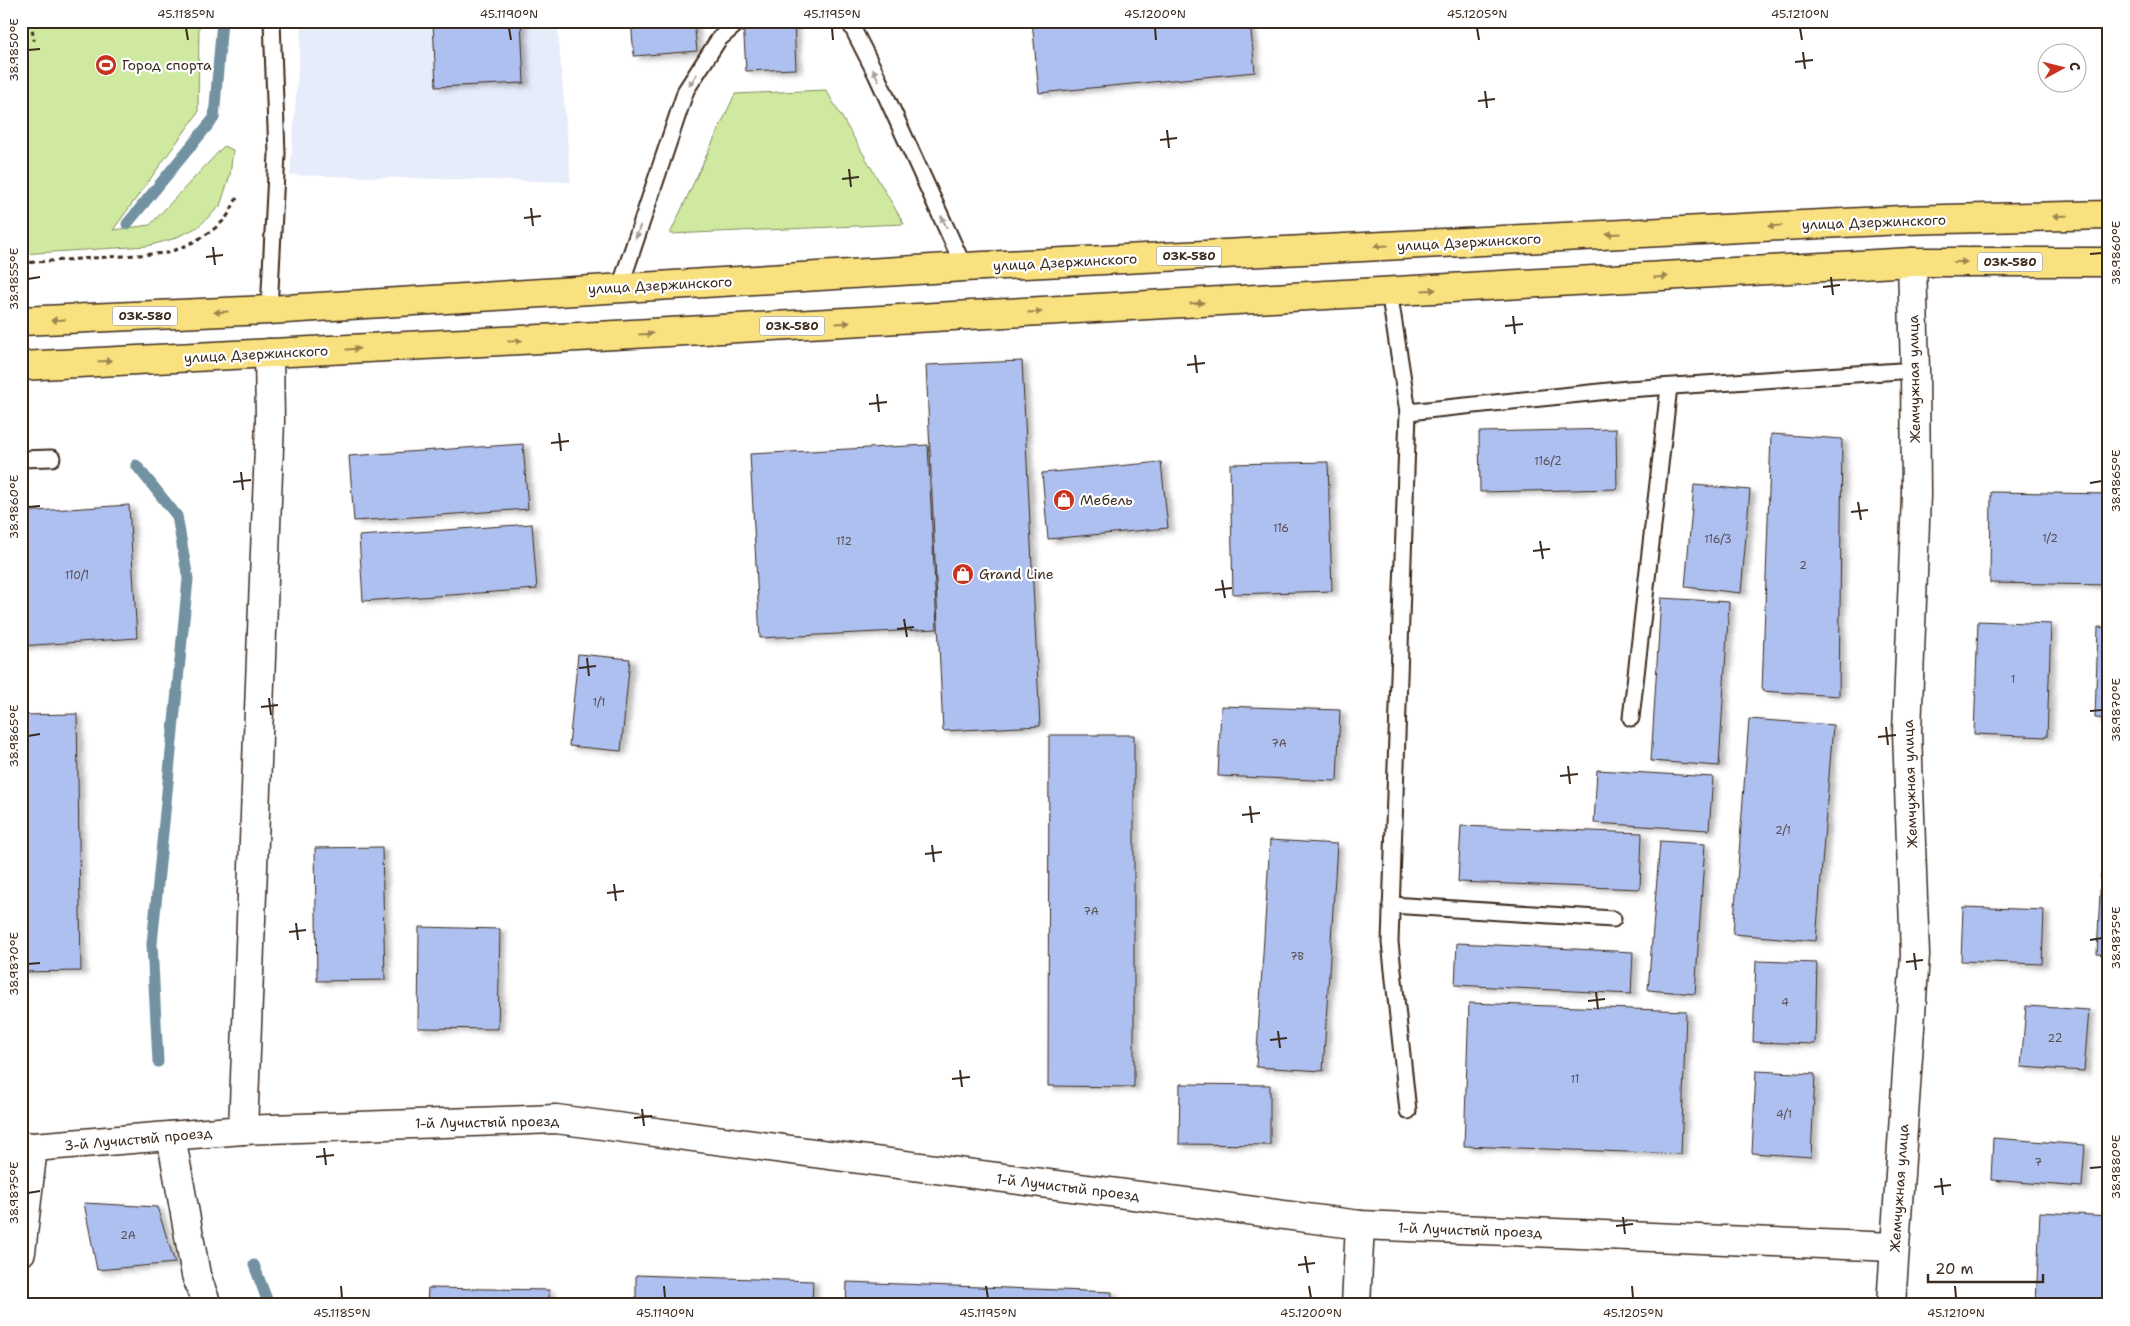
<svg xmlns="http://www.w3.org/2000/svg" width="2130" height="1326" font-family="'Shantell Sans',sans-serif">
  <defs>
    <filter id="shadow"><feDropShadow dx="5.5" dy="3" stdDeviation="2.5" flood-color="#0004"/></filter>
  </defs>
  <rect width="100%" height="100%" fill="#fff"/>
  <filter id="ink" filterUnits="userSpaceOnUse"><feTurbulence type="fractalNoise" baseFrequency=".02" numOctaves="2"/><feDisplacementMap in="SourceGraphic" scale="10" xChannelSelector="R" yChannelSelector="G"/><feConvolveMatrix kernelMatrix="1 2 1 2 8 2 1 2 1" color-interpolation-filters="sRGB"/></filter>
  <g filter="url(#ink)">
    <path fill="#e7ecfa" d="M 302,21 L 557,21 L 571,182 L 290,175 Z"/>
    <g fill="#cfeaa0" stroke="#858a5f">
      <path d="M 21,21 L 199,21 L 198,113 L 113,230 L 150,225 L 224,146 L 233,150 L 230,175 L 220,206 L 198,227 L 173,239 L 147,246 L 21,254 Z"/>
      <path d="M 826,90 L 904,224 L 670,234 L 735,94 Z"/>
    </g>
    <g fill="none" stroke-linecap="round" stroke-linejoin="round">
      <g stroke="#7291a1" stroke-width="11">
        <path d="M 127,224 L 214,118 L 222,21"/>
        <path d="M 136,465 L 177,516 L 188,579 L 152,944 L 158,1062"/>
        <path d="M 254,1265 L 269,1305"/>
      </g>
    </g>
    <g fill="#aec0ef" stroke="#3b2a1e" filter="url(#shadow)">
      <path d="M 433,21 L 521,21 L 524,83 L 436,87 Z"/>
      <path d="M 631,21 L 694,21 L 697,51 L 634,56 Z"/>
      <path d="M 743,21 L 794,21 L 796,69 L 746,71 Z"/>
      <path d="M 1032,21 L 1250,21 L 1255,72 L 1039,93 Z"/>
      <path d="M 1022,361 L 1040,726 L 943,731 L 926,365 Z"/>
      <path d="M 1616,429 L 1617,489 L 1480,492 L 1479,432 Z"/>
      <path d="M 1771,434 L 1842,439 L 1839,696 L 1762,691 Z"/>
      <path d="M 523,444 L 528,509 L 354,521 L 349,456 Z"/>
      <path d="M 928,445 L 937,629 L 760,638 L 750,454 Z"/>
      <path d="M 1161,462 L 1168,528 L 1048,539 L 1042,473 Z"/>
      <path d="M 1328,462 L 1332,591 L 1233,594 L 1230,464 Z"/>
      <path d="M 1694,485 L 1750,490 L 1741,593 L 1685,587 Z"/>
      <path d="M 1991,492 L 2109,494 L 2109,585 L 1990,583 Z"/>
      <path d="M 129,505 L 137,638 L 21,646 L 21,512 Z"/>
      <path d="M 532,524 L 537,589 L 363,601 L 359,536 Z"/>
      <path d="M 1661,598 L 1729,602 L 1719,766 L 1651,761 Z"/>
      <path d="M 1978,621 L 2051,624 L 2047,737 L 1974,734 Z"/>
      <path d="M 2098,627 L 2109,628 L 2109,719 L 2095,718 Z"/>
      <path d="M 578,654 L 630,659 L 621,751 L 569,746 Z"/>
      <path d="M 1221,706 L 1340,710 L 1337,781 L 1218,776 Z"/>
      <path d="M 77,714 L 81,971 L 21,972 L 21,715 Z"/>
      <path d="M 1749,719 L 1833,725 L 1816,941 L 1733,934 Z"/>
      <path d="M 1049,735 L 1134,735 L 1134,1087 L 1048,1086 Z"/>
      <path d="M 1597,770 L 1713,777 L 1709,830 L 1594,823 Z"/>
      <path d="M 1461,826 L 1642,833 L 1640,889 L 1458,882 Z"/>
      <path d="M 1270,840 L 1337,844 L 1323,1071 L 1256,1067 Z"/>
      <path d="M 1660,841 L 1705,844 L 1695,994 L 1648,990 Z"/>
      <path d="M 382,847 L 385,980 L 317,981 L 315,848 Z"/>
      <path d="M 2101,873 L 2109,873 L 2109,955 L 2097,954 Z"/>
      <path d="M 1963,907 L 2044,910 L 2042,964 L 1961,961 Z"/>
      <path d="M 419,927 L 500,929 L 498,1029 L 418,1028 Z"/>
      <path d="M 1457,943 L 1633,952 L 1631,994 L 1455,985 Z"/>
      <path d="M 1756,961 L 1817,963 L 1815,1044 L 1753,1042 Z"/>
      <path d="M 1469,1003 L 1686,1011 L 1681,1154 L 1464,1146 Z"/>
      <path d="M 2026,1006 L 2089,1010 L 2084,1071 L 2021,1067 Z"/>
      <path d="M 1756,1071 L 1815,1074 L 1811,1157 L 1752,1153 Z"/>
      <path d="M 1180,1084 L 1270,1085 L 1270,1145 L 1179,1144 Z"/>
      <path d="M 1993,1138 L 2085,1145 L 2082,1187 L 1991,1180 Z"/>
      <path d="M 84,1203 L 157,1207 L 175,1263 L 97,1270 Z"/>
      <path d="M 2040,1212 L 2109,1216 L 2109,1305 L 2036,1305 Z"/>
      <path d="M 636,1275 L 813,1281 L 812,1305 L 636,1305 Z"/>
      <path d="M 847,1282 L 1112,1292 L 1112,1305 L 846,1305 Z"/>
      <path d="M 428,1288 L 549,1290 L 549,1305 L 427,1305 Z"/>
    </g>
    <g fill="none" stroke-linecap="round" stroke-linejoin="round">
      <g stroke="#3b2a1e" stroke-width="19">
        <g id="lane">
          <path d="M 849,21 L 876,74 L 964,267"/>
          <path d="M 620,287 L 686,90 L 719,39 L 740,21"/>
          <path d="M 1391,292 L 1391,304 L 1408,412"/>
          <path d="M 269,310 L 277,154 L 272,21"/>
          <path d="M 21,459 L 52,458"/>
          <path d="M 1631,718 L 1669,387"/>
          <path d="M 1391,905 L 1613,919"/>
          <path d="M 1408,1111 L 1390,942 L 1408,412 L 1628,389 L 1915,370"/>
        </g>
      </g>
      <g stroke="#3b2a1e" stroke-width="31">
        <g id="street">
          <path d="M 243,1130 L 270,421 L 269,353"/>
          <path d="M 171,1136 L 196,1275 L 207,1305"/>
          <path d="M 21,1146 L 33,1147 L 243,1130 L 556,1119 L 1360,1225 L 1894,1247"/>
          <path d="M 21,1252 L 33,1147"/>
          <path d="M 1356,1305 L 1360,1225"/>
          <path d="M 1891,1305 L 1915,955 L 1907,732 L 1916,495 L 1915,370 L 1912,262"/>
        </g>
      </g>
      <g stroke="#3b2a1e" stroke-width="31">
        <g id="primary">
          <path d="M 21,321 L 269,310 L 964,267 L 1902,220 L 2109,215"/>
          <path d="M 21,366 L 597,336 L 1912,262 L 2109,262"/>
        </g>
      </g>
      <g stroke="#3b2a1e" stroke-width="3" stroke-dasharray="5 4" stroke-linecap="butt">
        <path d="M 31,21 L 34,41"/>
        <path d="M 21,263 L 167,253 C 187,246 210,235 225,219 C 230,213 233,205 237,198"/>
      </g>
      <use href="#lane" stroke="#fff" stroke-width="15"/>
      <use href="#street" stroke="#fff" stroke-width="28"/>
      <use href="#primary" stroke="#fae180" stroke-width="28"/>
    </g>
    <defs><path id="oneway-solid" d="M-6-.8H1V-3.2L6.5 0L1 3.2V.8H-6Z" transform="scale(1.25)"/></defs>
    <g fill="#a79f9a">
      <use href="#oneway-solid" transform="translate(876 75) rotate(-116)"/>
      <use href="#oneway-solid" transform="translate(693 80) rotate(122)"/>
      <use href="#oneway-solid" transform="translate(944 222) rotate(-115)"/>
      <use href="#oneway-solid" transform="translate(638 232) rotate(109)"/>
    </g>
    <g fill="#9a864f">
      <use href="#oneway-solid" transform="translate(2060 216) rotate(179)"/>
      <use href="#oneway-solid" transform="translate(1775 226) rotate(177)"/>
      <use href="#oneway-solid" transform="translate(1613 234) rotate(177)"/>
      <use href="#oneway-solid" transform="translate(1381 246) rotate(177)"/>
      <use href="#oneway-solid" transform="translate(1960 262)"/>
      <use href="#oneway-solid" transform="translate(1661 277) rotate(-3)"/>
      <use href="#oneway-solid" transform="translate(1429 290) rotate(-3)"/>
      <use href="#oneway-solid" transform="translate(1197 303) rotate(-3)"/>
      <use href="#oneway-solid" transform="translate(221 312) rotate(177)"/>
      <use href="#oneway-solid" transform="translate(1035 312) rotate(-3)"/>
      <use href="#oneway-solid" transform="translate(58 320) rotate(177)"/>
      <use href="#oneway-solid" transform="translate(843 323) rotate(-3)"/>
      <use href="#oneway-solid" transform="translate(646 334) rotate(-3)"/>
      <use href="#oneway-solid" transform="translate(515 341) rotate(-3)"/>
      <use href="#oneway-solid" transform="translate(353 349) rotate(-3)"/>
      <use href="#oneway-solid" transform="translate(105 361) rotate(-3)"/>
    </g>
  </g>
  <path fill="none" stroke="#3b2a1e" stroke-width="2" d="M 186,28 L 188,40M 509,28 L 511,40M 832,28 L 833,40M 1155,28 L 1156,40M 1477,28 L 1479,40M 1800,28 L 1802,40M 28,50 L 40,49M 1803,52 L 1805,69M 1795,62 L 1813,60M 1485,91 L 1487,108M 1478,101 L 1495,99M 1167,130 L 1169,148M 1160,140 L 1177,138M 849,169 L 851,187M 842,179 L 859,177M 531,208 L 533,226M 524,218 L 541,216M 213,247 L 215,265M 2090,254 L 2102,253M 206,257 L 223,255M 1831,277 L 1833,295M 28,279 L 40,277M 1823,287 L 1840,285M 1513,316 L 1515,334M 1505,326 L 1523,324M 1195,355 L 1197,373M 1187,365 L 1205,363M 877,394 L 879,412M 869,404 L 887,402M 559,433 L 561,451M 551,443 L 569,441M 241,472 L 243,490M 233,482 L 251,480M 2090,483 L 2102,481M 1858,502 L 1861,520M 28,507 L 40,506M 1851,512 L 1868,510M 1540,541 L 1543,559M 1533,551 L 1550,549M 1222,580 L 1225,598M 1215,590 L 1232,588M 904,619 L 907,637M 897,629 L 914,627M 587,658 L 589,676M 579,668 L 596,666M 269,698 L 271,715M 261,707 L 278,705M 2090,711 L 2102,710M 1886,727 L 1888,745M 28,736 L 40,734M 1878,737 L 1896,735M 1568,766 L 1570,784M 1560,776 L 1578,774M 1250,806 L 1252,823M 1242,815 L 1260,813M 932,845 L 934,862M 925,854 L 942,852M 614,884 L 616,901M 607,893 L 624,891M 296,923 L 298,940M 289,932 L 306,930M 2090,940 L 2102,938M 1914,953 L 1916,970M 1906,962 L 1923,960M 28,964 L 40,963M 1596,992 L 1598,1009M 1588,1001 L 1605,999M 1278,1031 L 1280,1048M 1270,1040 L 1287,1038M 960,1070 L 962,1087M 952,1079 L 970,1077M 642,1109 L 644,1126M 634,1118 L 652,1116M 324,1148 L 326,1165M 316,1157 L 334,1155M 2090,1168 L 2102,1167M 1941,1178 L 1943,1195M 1934,1187 L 1951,1185M 28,1193 L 40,1191M 1623,1217 L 1625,1234M 1616,1226 L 1633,1224M 1305,1256 L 1308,1273M 1298,1265 L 1315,1263M 341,1286 L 342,1298M 664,1286 L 665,1298M 986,1286 L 988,1298M 1309,1286 L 1311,1298M 1632,1286 L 1633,1298M 1955,1286 L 1956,1298"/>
  <defs>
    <g id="stadium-disc" transform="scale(1.125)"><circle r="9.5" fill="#c8321e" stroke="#fff"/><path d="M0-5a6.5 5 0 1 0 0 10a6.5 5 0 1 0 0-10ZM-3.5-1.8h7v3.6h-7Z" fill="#fff"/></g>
    <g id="shop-disc" transform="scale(1.125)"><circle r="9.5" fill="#c8321e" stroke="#fff"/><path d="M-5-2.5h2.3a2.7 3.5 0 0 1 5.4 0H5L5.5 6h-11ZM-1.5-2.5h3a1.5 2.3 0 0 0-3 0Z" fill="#fff"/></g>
  </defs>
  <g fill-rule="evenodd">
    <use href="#stadium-disc" x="106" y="65"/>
    <use href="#shop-disc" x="1064" y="500"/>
    <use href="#shop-disc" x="963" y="574"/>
  </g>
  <g text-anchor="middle" stroke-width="4.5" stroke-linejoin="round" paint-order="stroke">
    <g font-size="11" fill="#585052">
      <text x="1548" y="465">116/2</text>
      <text x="1281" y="532">116</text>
      <text x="2050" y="542">1/2</text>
      <text x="1718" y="543">116/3</text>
      <text x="844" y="545">112</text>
      <text x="1803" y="569">2</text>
      <text x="77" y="579">110/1</text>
      <text x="2013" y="683">1</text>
      <text x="599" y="706">1/1</text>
      <text x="1279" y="747">7А</text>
      <text x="1783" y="834">2/1</text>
      <text x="1091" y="915">7А</text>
      <text x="1297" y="960">7В</text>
      <text x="1785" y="1006">4</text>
      <text x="2055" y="1042">22</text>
      <text x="1575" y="1083">11</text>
      <text x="1784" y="1118">4/1</text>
      <text x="2038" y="1166">7</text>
      <text x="128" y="1239">2А</text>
    </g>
    <g fill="#fff" stroke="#766a62" stroke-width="1">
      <rect x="1156.5" y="246.5" width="65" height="19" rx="4"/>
      <rect x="1977.5" y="252.5" width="65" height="19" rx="4"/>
      <rect x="112.5" y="306.5" width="65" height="19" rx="4"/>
      <rect x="759.5" y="316.5" width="65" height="19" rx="4"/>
    </g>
    <g font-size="12" font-weight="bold" fill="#3b2a1e">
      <text x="1189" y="260">03К-580</text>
      <text x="2010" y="266">03К-580</text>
      <text x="145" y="320">03К-580</text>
      <text x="792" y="330">03К-580</text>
    </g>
    <g font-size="14" fill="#3b2a1e" stroke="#fff" text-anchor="start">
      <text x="122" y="70">Город спорта</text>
      <text x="1080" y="505">Мебель</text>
      <text x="979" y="579">Grand Line</text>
    </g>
    <g font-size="14" fill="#3b2a1e" stroke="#fff">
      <text transform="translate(1874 222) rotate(-2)" y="5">улица Дзержинского</text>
      <text transform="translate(1469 242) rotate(-3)" y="5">улица Дзержинского</text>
      <text transform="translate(1065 262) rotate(-3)" y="5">улица Дзержинского</text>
      <text transform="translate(660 285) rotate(-3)" y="5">улица Дзержинского</text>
      <text transform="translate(256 354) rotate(-3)" y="5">улица Дзержинского</text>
      <text transform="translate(1914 379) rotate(-91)" y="5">Жемчужная улица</text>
      <text transform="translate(1910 784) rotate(-92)" y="5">Жемчужная улица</text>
      <text transform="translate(487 1122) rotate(-1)" y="5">1-й Лучистый проезд</text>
      <text transform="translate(138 1139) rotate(-5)" y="5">3-й Лучистый проезд</text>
      <text transform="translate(1068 1187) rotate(7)" y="5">1-й Лучистый проезд</text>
      <text transform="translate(1899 1188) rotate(-86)" y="5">Жемчужная улица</text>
      <text transform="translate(1470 1230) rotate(2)" y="5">1-й Лучистый проезд</text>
    </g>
  </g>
  <rect width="2130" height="1326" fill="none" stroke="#fff" stroke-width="55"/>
  <g transform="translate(2062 68) rotate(83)"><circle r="24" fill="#ffffff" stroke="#b1aaa5"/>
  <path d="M0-4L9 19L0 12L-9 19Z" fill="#c8321e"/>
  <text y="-8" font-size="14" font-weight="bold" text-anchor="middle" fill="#3b2a1e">С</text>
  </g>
  <path d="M1928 1274v8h115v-8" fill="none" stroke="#3b2a1e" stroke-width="2.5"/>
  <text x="1935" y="1274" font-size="15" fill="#3b2a1e" stroke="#ffffff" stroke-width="4" paint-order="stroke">20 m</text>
  <rect x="28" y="28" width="2074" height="1270" fill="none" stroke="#3b2a1e" stroke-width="2"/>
  <g font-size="12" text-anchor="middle" fill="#3b2a1e">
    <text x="186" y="18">45.1185°N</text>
    <text x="509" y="18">45.1190°N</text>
    <text x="832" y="18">45.1195°N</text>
    <text x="1155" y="18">45.1200°N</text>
    <text x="1477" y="18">45.1205°N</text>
    <text x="1800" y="18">45.1210°N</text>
    <text transform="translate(14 50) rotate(-90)" y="4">38.9850°E</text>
    <text transform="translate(2116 253) rotate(-90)" y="4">38.9860°E</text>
    <text transform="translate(14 279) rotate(-90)" y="4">38.9855°E</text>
    <text transform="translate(2116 481) rotate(-90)" y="4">38.9865°E</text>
    <text transform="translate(14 507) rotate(-90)" y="4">38.9860°E</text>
    <text transform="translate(2116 710) rotate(-90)" y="4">38.9870°E</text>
    <text transform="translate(14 736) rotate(-90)" y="4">38.9865°E</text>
    <text transform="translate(2116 938) rotate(-90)" y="4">38.9875°E</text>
    <text transform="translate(14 964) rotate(-90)" y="4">38.9870°E</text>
    <text transform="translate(2116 1167) rotate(-90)" y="4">38.9880°E</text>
    <text transform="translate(14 1193) rotate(-90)" y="4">38.9875°E</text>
    <text x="342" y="1317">45.1185°N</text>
    <text x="665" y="1317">45.1190°N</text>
    <text x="988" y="1317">45.1195°N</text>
    <text x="1311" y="1317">45.1200°N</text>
    <text x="1633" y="1317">45.1205°N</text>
    <text x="1956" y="1317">45.1210°N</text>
  </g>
</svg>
